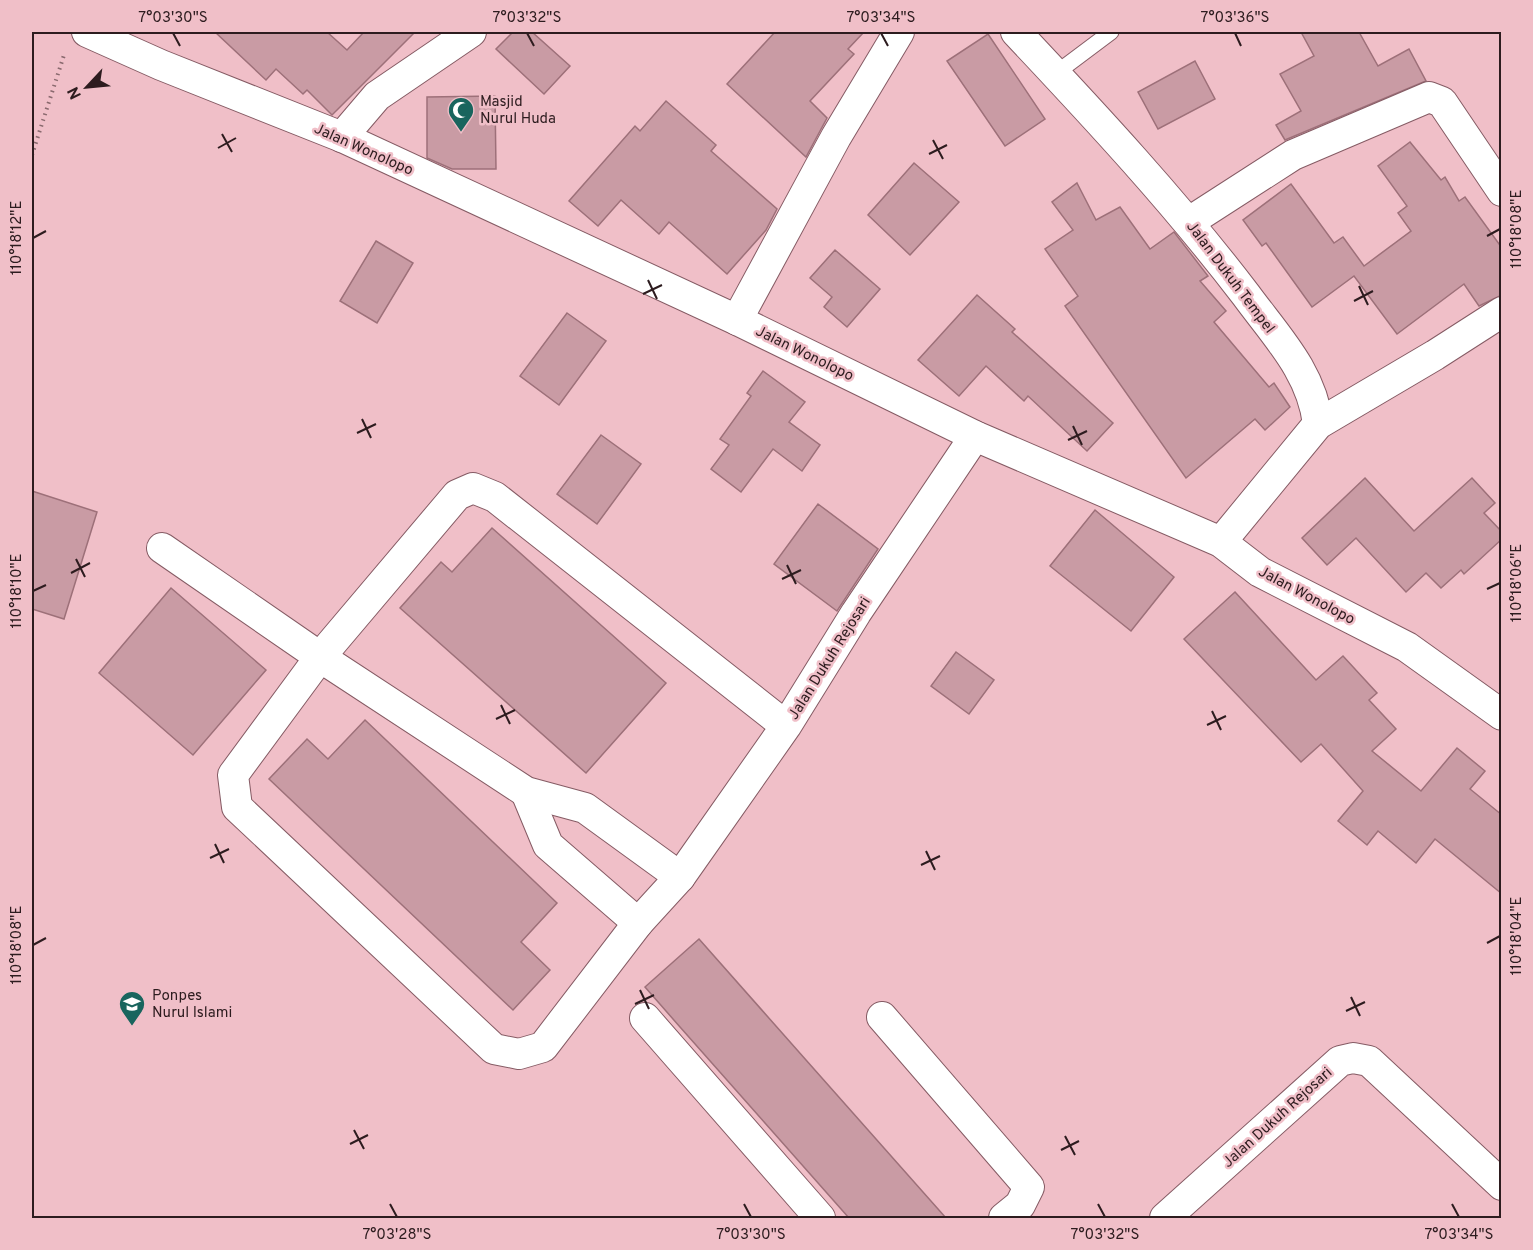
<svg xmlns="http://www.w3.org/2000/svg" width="1533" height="1250" font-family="Overpass,sans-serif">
  <rect width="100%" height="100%" fill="#f0bfc8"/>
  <g fill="#c99ba4" stroke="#9d7079" stroke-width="1.5">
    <path d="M 215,32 L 327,32 L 347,50 L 364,32 L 415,32 L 332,115 L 307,90 L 303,94 L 276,69 L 266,80 Z"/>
    <path d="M 513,32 L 532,32 L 570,66 L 544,94 L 496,49 Z"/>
    <path d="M 775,32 L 864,32 L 848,49 L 854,54 L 810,101 L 827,118 L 806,157 L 727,84 Z"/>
    <path d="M 1301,32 L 1359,32 L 1378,66 L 1409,49 L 1426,81 L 1285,140 L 1276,125 L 1301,111 L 1280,74 L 1314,56 Z"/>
    <path d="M 988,34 L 1045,119 L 1005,146 L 947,61 Z"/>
    <path d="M 1195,61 L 1215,99 L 1158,129 L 1138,92 Z"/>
    <path d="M 495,96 L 496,169 L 452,169 L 427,158 L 427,97 Z"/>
    <path d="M 666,101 L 716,145 L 711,151 L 777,209 L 766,230 L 727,274 L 669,222 L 659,234 L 621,200 L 598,226 L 569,201 L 635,126 L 640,131 Z"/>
    <path d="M 1410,142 L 1441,180 L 1445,177 L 1459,201 L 1465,197 L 1502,248 L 1502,295 L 1479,306 L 1464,284 L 1397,334 L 1354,276 L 1312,307 L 1266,243 L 1262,246 L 1243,220 L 1291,184 L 1334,243 L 1343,237 L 1364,266 L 1411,231 L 1398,213 L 1407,206 L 1378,166 Z"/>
    <path d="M 914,163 L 959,202 L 910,255 L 868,215 Z"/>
    <path d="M 1077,183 L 1096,220 L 1120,207 L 1150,249 L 1174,232 L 1208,276 L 1200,281 L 1226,311 L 1214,322 L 1269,387 L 1274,383 L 1290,407 L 1265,430 L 1255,419 L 1186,478 L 1065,306 L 1078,296 L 1045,249 L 1073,230 L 1052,202 Z"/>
    <path d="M 376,241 L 413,263 L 377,323 L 340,301 Z"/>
    <path d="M 835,250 L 880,289 L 847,327 L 824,307 L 832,297 L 810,278 Z"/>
    <path d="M 977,295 L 1015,329 L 1012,332 L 1113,423 L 1087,451 L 1028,396 L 1024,401 L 986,366 L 959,396 L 918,360 Z"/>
    <path d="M 567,313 L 606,341 L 559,405 L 520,376 Z"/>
    <path d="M 763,371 L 805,402 L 789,422 L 820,445 L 802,471 L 773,449 L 741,492 L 711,469 L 729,445 L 720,439 L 751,396 L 747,393 Z"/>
    <path d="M 601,435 L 641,464 L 597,524 L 557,494 Z"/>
    <path d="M 1365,478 L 1414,531 L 1472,478 L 1495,503 L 1484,513 L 1502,532 L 1502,539 L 1464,574 L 1461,570 L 1441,588 L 1426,573 L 1406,592 L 1356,538 L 1327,565 L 1302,538 Z"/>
    <path d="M 32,491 L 97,512 L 64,619 L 32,609 Z"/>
    <path d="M 818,504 L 878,549 L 837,611 L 774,564 Z"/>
    <path d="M 1095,510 L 1174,577 L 1131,631 L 1050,566 Z"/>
    <path d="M 492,528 L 666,683 L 586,773 L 400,608 L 441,562 L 452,572 Z"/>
    <path d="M 171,588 L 266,670 L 193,755 L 99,673 Z"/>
    <path d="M 1235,592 L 1316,680 L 1343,656 L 1377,693 L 1369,700 L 1396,729 L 1372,751 L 1421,791 L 1457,748 L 1485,771 L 1470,789 L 1502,815 L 1502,894 L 1435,839 L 1416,863 L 1378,831 L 1367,845 L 1338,821 L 1363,791 L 1321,744 L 1301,762 L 1184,639 Z"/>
    <path d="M 956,652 L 994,680 L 969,714 L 931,686 Z"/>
    <path d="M 365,720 L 557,903 L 521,942 L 550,970 L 513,1010 L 269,779 L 307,739 L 328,759 Z"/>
    <path d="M 699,939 L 806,1060 L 946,1218 L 849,1218 L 680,1027 L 645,987 Z"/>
  </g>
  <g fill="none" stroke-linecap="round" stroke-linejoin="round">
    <g stroke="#855b64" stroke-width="17">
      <path id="service" d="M 1055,74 L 1111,32"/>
    </g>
    <g stroke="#855b64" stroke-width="32">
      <g id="minor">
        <path d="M 87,32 L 161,65 L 342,137 L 737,320 L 975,436 L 1221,542 L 1260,572 L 1407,647 L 1502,715"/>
        <path d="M 1016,32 C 1096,117 1175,202 1246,295 C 1276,336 1312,372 1318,424"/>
        <path d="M 342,137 L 377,96 L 471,32"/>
        <path d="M 1189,222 L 1293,155 L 1429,97 L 1442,102 L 1502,191"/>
        <path d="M 737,320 L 836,137 L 899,32"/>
        <path d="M 1221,542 L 1318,424 L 1435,355 L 1502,312"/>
        <path d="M 162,548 L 320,657 L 526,792 L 585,808 L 680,877"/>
        <path d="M 786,726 L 495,497 L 473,488 L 457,495 L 320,657 L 233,775 L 237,807 L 494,1049 L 519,1054 L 543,1047 L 638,923 L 680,877 L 786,726 L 856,613 L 975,436"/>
        <path d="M 526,792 L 548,845 L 638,923"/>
        <path d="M 882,1017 L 1029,1187 L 1020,1205 L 1004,1218"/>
        <path d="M 645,1018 L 820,1218"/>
        <path d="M 1165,1218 L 1340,1061 L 1353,1058 L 1369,1061 L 1502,1185"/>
      </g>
    </g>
    <path stroke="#89696e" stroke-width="4" stroke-dasharray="1.5 4.5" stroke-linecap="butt" d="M 32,155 L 64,55"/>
    <use href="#service" stroke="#fff" stroke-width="15"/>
    <use href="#minor" stroke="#fff" stroke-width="30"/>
  </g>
  <path fill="none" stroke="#2d1c1f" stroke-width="2" d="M 173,33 L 180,46M 527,33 L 534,46M 881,33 L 888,46M 1235,33 L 1241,46M 222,134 L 232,152M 933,140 L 943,159M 218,148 L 236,138M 929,154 L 947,145M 1487,236 L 1500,229M 33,238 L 46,231M 648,280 L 657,299M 1359,286 L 1368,305M 643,294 L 662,285M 1354,301 L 1373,291M 362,419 L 371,438M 1073,426 L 1082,445M 357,433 L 376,424M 1068,440 L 1087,431M 76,559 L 85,577M 787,565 L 796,584M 71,573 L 90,563M 782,579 L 801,570M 1487,589 L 1500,583M 33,591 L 46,585M 501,705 L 510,724M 1212,711 L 1221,730M 496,719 L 515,710M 1207,725 L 1226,716M 215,844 L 224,863M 926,851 L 935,870M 210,858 L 229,849M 921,865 L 940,856M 1487,943 L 1500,936M 33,945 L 46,938M 640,990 L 649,1009M 1351,997 L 1360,1016M 635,1004 L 654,995M 1346,1011 L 1365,1002M 354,1130 L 364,1149M 1065,1136 L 1075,1155M 350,1144 L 368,1135M 1061,1150 L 1079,1141M 390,1204 L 397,1217M 744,1204 L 751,1217M 1098,1204 L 1105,1217M 1452,1204 L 1459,1217"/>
  <defs>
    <g id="mosque-pin" transform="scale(1.35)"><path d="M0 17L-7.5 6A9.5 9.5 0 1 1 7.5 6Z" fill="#19655e" stroke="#f0bfc8"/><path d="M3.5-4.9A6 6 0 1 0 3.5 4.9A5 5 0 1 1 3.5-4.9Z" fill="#fff"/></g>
    <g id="school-pin" transform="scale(1.35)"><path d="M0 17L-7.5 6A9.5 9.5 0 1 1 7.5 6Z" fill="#19655e" stroke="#f0bfc8"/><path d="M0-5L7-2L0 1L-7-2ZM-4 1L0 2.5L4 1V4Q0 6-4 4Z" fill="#fff"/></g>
  </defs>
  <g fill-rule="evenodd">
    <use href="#mosque-pin" x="461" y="110"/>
    <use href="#school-pin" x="132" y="1004"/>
  </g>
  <g text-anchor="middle" stroke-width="5" stroke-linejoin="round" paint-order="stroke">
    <g font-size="15" fill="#2d1c1f" stroke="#f0bfc8" text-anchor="start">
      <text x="480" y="106">Masjid<tspan x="480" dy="17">Nurul Huda</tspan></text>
      <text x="152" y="1000">Ponpes<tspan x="152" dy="17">Nurul Islami</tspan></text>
    </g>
    <g font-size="15" fill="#2d1c1f" stroke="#f0bfc8">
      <text transform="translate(364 149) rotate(24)" y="5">Jalan Wonolopo</text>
      <text transform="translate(1231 277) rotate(53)" y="5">Jalan Dukuh Tempel</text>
      <text transform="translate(805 353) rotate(26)" y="5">Jalan Wonolopo</text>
      <text transform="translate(1307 595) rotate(28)" y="5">Jalan Wonolopo</text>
      <text transform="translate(829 658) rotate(-58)" y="5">Jalan Dukuh Rejosari</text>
      <text transform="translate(1277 1117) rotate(-42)" y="5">Jalan Dukuh Rejosari</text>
    </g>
  </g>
  <rect width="1533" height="1250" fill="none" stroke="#f0bfc8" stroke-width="66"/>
  <g transform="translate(87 87) rotate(244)" stroke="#f0bfc8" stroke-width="4.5" paint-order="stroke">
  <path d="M0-4.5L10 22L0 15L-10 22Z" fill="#2d1c1f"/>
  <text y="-9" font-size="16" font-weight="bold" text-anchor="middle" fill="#2d1c1f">N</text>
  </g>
  <rect x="33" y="33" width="1467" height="1184" fill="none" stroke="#2d1c1f" stroke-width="2"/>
  <g font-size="15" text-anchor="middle" fill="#2d1c1f">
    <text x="173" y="22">7°03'30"S</text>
    <text x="527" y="22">7°03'32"S</text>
    <text x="881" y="22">7°03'34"S</text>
    <text x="1235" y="22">7°03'36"S</text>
    <text transform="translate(1516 229) rotate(-90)" y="5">110°18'08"E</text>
    <text transform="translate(16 238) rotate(-90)" y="5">110°18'12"E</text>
    <text transform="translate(1516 583) rotate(-90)" y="5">110°18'06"E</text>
    <text transform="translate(16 591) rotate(-90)" y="5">110°18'10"E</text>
    <text transform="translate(1516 936) rotate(-90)" y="5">110°18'04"E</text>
    <text transform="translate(16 945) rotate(-90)" y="5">110°18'08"E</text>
    <text x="397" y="1239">7°03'28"S</text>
    <text x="751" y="1239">7°03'30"S</text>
    <text x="1105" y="1239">7°03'32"S</text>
    <text x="1459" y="1239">7°03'34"S</text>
  </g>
</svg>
